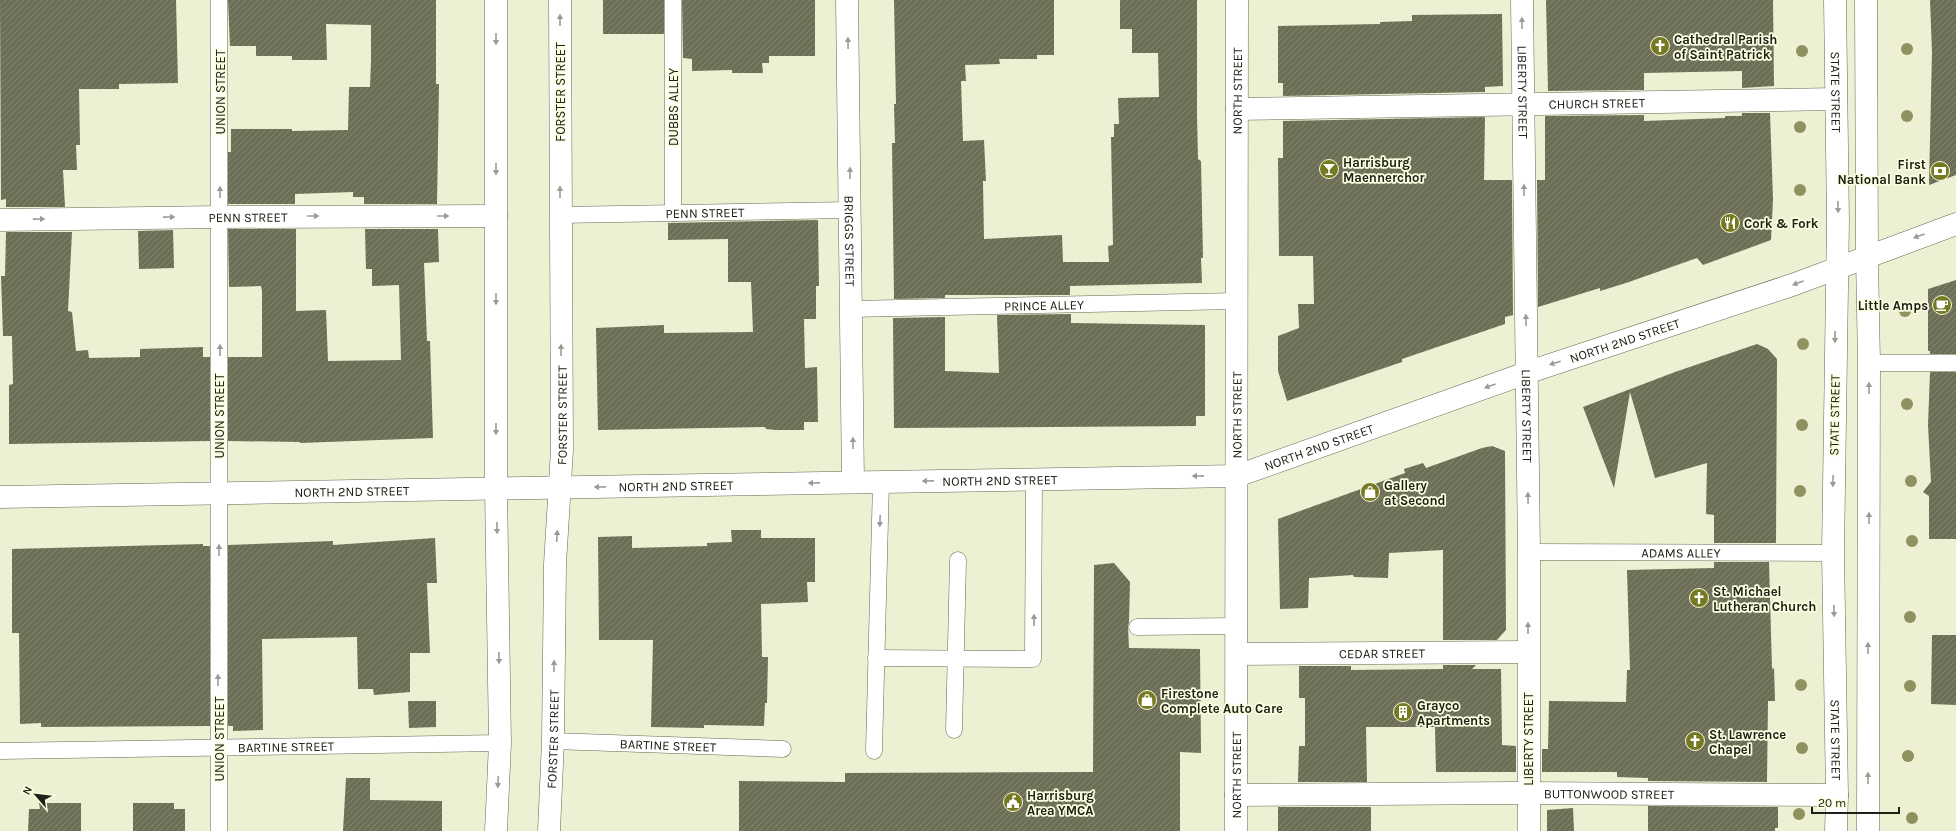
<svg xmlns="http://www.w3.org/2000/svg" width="1956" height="831" font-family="Karla,sans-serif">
  <defs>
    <pattern id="building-hatch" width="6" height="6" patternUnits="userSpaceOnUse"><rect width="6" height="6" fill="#6c6e55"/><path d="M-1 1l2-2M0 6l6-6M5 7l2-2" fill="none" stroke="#848573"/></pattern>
  </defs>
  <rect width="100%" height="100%" fill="#edf0d3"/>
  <g fill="url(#building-hatch)">
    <path d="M 0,0 L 176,0 L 178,83 L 119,84 L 119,89 L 79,89 L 80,145 L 76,145 L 77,170 L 63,170 L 65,207 L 6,207 L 6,199 L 1,200 Z"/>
    <path d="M 228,0 L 436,0 L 436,84 L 439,84 L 437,204 L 364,204 L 364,197 L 353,197 L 353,192 L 295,194 L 295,204 L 228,204 L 228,152 L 231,152 L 231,129 L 292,129 L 292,131 L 348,130 L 349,87 L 370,87 L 371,61 L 371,25 L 326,24 L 327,60 L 292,60 L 292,56 L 256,56 L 256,46 L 230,46 Z"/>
    <rect x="603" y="0" width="61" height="34"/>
    <path d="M 682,0 L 815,0 L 815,56 L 769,56 L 769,63 L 762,63 L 763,73 L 732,73 L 732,70 L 692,71 L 692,59 L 683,58 Z"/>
    <path d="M 894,0 L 1054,0 L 1054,55 L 1037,55 L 1037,59 L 999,59 L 1000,64 L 965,65 L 966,81 L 961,81 L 963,141 L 984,140 L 986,181 L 983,181 L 984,239 L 1062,235 L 1063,262 L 1109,262 L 1108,246 L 1113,245 L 1111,137 L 1114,137 L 1114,124 L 1119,124 L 1118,98 L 1159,97 L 1158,53 L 1132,53 L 1132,29 L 1120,29 L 1120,0 L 1197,0 L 1197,115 L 1198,159 L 1201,161 L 1203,258 L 1201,258 L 1202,283 L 1070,286 L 1070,295 L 945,295 L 945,298 L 894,299 L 892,143 L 895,143 L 894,104 L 896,104 Z"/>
    <path d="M 1546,0 L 1773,0 L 1774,86 L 1742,88 L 1742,71 L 1644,73 L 1644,90 L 1548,91 Z"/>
    <path d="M 1930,0 L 1956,0 L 1956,175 L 1929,185 L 1932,52 Z"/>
    <path d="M 1502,14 L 1503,86 L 1485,87 L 1485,92 L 1283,96 L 1283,83 L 1278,83 L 1278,26 L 1380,24 L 1380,22 L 1412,21 L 1412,15 Z"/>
    <path d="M 1742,113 L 1770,113 L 1773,199 L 1771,240 L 1703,265 L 1697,258 L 1626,283 L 1600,291 L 1600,288 L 1538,307 L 1537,180 L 1545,180 L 1545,116 L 1644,115 L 1644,121 L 1725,118 L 1725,116 L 1742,116 Z"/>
    <path d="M 1485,117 L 1484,180 L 1512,180 L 1513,315 L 1505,317 L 1505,324 L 1402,359 L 1402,362 L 1287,401 L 1278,371 L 1278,336 L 1299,328 L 1298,304 L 1314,304 L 1313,256 L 1279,256 L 1278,158 L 1283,158 L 1283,121 Z"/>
    <path d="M 818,220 L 819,286 L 816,286 L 816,319 L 804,319 L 805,368 L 817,367 L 818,422 L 804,422 L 804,430 L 776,430 L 766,429 L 765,427 L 598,430 L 596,328 L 664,325 L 664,333 L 753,332 L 751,282 L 728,282 L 728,239 L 668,240 L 668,223 Z"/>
    <path d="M 228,229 L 296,229 L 296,311 L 326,310 L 328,361 L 401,360 L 399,285 L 372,286 L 372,269 L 366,269 L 365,229 L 438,229 L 439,262 L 424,263 L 427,341 L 430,341 L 433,438 L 300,443 L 300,442 L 228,441 L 228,357 L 262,357 L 262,291 L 261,286 L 229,287 Z"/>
    <path d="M 173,230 L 174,268 L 139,269 L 138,231 Z"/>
    <path d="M 6,232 L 72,232 L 68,311 L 72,312 L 76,351 L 88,350 L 89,358 L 140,357 L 140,349 L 203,347 L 203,357 L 210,357 L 210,441 L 9,444 L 9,385 L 13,384 L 12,336 L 3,336 L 1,276 L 5,276 Z"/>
    <path d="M 1956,280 L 1956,354 L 1930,354 L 1930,351 L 1928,351 L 1928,289 Z"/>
    <path d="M 1071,314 L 1071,323 L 1205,325 L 1205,416 L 1196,416 L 1196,426 L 894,428 L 893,318 L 945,317 L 945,371 L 999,373 L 997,315 Z"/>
    <path d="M 1757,344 L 1768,349 L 1777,359 L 1776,543 L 1714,543 L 1714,515 L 1706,514 L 1707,463 L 1655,478 L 1630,392 L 1614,488 L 1583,407 L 1675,372 Z"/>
    <path d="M 1930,372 L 1956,372 L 1956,539 L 1929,539 L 1929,496 L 1923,492 L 1931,482 L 1928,425 Z"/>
    <path d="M 1492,446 L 1505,451 L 1506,630 L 1497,640 L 1443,640 L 1443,550 L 1389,553 L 1388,578 L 1354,577 L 1353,575 L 1309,578 L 1308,608 L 1280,609 L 1278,519 L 1405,473 L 1404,469 L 1423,463 L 1426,468 L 1482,448 Z"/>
    <path d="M 731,530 L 761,530 L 761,538 L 815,538 L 815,582 L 807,582 L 808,602 L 761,604 L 762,657 L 768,657 L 767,703 L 765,703 L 764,726 L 704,725 L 704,728 L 651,727 L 653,640 L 599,640 L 598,537 L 632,536 L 632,548 L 707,546 L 707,543 L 732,542 Z"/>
    <path d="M 435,538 L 437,583 L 427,583 L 430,653 L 410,653 L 410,692 L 374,695 L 373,689 L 358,689 L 357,637 L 262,639 L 263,730 L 233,731 L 233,726 L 228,726 L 228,545 L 333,541 L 333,545 Z"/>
    <path d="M 203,544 L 203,546 L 210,546 L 210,726 L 41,727 L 41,723 L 20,724 L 19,633 L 12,633 L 12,549 Z"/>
    <path d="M 1714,562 L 1769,562 L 1772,669 L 1774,668 L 1775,701 L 1768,701 L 1767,782 L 1648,781 L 1648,778 L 1617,777 L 1617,772 L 1542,772 L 1542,749 L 1548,749 L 1549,701 L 1626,702 L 1627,670 L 1630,670 L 1627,570 L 1714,568 Z"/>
    <path d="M 1114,563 L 1130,582 L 1129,622 L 1128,627 L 1129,648 L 1200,649 L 1201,753 L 1180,752 L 1180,831 L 739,831 L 739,781 L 845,782 L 845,773 L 1093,772 L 1094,565 Z"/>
    <path d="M 1932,635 L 1956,635 L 1956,705 L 1931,704 Z"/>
    <path d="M 1443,665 L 1476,665 L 1472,669 L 1501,669 L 1502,745 L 1516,746 L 1516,772 L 1436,772 L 1435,727 L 1366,727 L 1367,782 L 1298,782 L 1299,746 L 1305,746 L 1305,698 L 1299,698 L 1299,666 L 1351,666 L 1351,670 L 1443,669 Z"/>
    <path d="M 408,701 L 436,701 L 436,727 L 409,728 Z"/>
    <path d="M 346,778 L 370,778 L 370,800 L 442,801 L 442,831 L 343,831 Z"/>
    <path d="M 39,803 L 81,803 L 81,831 L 28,831 L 29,809 L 40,809 Z"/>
    <path d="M 133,803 L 174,803 L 174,809 L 185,809 L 185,831 L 133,831 Z"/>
    <path d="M 1648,806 L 1778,807 L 1778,828 L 1775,828 L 1775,831 L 1648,831 Z"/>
    <rect x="1278" y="807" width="93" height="24"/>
    <path d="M 1573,808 L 1574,831 L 1547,831 L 1547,810 Z"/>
  </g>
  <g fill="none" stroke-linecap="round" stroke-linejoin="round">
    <g stroke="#66684f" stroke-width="17">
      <g id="lane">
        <path d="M 673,0 L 673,213"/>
        <path id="s1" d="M 560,215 L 850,210"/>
        <path id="s2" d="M 851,309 L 1237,301"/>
        <path d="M 1869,363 L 1956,363"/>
        <path id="s3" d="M 1529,552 L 1833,553"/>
        <path d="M 1137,627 L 1237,626"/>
        <path d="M 876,658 L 1033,659 L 1034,479"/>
        <path d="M 954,730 L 958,560"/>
        <path id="s4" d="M 553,741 L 783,749"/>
        <path id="s5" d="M 0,751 L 500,743"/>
        <path d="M 874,751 L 881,482"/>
        <path d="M 219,831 L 219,0"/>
      </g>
    </g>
    <g stroke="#66684f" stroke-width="23">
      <g id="street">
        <path id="s6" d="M 847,0 L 853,482"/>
        <path id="s7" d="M 1522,0 L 1529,552 L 1529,831"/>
        <path id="s8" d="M 1237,109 L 1836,99"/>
        <path id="s9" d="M 0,220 L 221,217 L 496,216"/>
        <path id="s10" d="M 1237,654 L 1528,652"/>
        <path id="s11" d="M 1236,795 L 1513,793 L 1837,795"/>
      </g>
    </g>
    <g stroke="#66684f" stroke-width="23">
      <g id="secondary">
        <path id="s12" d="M 1835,0 L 1838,221 L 1833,553 L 1837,795 L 1836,831"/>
        <path d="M 1866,0 L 1867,257 L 1869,363 L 1868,831"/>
        <path id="s13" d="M 1236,831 L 1237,0"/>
      </g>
    </g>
    <g stroke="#66684f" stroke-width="23">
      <g id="primary">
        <path id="s14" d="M 0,497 L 1237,476 L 1526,373 L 1795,284 L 1956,224"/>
        <path d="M 496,831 L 500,743 L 496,489 L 496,0"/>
        <path id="s15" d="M 549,831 L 553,741 L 555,564 L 562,450 L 560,0"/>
      </g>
    </g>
    <use href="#lane" stroke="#fff" stroke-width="16"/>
    <use href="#street" stroke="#fff" stroke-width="22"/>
    <use href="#secondary" stroke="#fff" stroke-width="22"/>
    <use href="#primary" stroke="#fff" stroke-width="22"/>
  </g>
  <g fill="#8f915f">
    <circle cx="1907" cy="49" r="6"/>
    <circle cx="1802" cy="51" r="6"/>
    <circle cx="1907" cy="116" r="6"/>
    <circle cx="1800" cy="127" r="6"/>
    <circle cx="1800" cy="190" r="6"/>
    <circle cx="1905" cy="311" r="6"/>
    <circle cx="1803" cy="344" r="6"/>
    <circle cx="1907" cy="404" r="6"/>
    <circle cx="1802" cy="425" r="6"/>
    <circle cx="1911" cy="481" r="6"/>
    <circle cx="1800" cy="491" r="6"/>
    <circle cx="1912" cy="541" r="6"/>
    <circle cx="1910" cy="617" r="6"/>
    <circle cx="1801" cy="685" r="6"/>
    <circle cx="1910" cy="686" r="6"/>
    <circle cx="1802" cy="748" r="6"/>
    <circle cx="1908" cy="756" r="6"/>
    <circle cx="1799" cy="814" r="6"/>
    <circle cx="1912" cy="818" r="6"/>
  </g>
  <defs><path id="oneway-solid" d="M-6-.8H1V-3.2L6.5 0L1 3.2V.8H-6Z"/></defs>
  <g fill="#9b9b96">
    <use href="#oneway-solid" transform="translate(560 20) rotate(-90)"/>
    <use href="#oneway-solid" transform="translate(1522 23) rotate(-91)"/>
    <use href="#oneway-solid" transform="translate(496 39) rotate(90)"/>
    <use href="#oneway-solid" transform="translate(848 43) rotate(-91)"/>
    <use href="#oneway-solid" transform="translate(496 169) rotate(90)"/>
    <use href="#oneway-solid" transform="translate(850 173) rotate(-91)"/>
    <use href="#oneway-solid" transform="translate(1524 190) rotate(-91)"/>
    <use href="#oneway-solid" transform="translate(220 192) rotate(-90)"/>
    <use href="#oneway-solid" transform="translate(560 192) rotate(-90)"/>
    <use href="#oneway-solid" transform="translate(1838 207) rotate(89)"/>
    <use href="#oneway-solid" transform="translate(313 216)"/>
    <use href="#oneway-solid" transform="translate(443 216)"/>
    <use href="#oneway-solid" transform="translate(169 217) rotate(-1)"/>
    <use href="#oneway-solid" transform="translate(39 219) rotate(-1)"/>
    <use href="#oneway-solid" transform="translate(1919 236) rotate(160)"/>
    <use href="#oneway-solid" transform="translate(1798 283) rotate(160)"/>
    <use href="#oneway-solid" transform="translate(496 299) rotate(90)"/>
    <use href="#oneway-solid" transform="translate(1526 320) rotate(-91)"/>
    <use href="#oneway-solid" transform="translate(1835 337) rotate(91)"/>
    <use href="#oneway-solid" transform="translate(220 350) rotate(-90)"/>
    <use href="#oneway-solid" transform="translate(561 350) rotate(-90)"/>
    <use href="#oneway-solid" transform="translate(1555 363) rotate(162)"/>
    <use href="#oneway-solid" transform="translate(1490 386) rotate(160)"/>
    <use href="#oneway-solid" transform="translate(1869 388) rotate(-90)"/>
    <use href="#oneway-solid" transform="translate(496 429) rotate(90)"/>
    <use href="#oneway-solid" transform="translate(853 443) rotate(-91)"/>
    <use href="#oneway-solid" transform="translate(1198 476) rotate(179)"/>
    <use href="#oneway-solid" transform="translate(928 481) rotate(179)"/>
    <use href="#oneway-solid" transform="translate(1833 481) rotate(91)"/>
    <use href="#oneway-solid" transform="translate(814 483) rotate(179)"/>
    <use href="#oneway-solid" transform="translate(600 487) rotate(179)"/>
    <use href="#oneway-solid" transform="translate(1528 498) rotate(-91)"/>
    <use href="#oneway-solid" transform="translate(1869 518) rotate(-90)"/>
    <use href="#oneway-solid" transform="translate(880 521) rotate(92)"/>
    <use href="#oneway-solid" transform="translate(497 528) rotate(89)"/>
    <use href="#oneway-solid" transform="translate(557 536) rotate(-87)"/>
    <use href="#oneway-solid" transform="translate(219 550) rotate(-90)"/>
    <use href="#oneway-solid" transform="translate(1834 611) rotate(89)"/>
    <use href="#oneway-solid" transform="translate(1034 620) rotate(-90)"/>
    <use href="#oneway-solid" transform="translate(1528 628) rotate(-90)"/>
    <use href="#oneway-solid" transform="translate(1868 648) rotate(-90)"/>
    <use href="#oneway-solid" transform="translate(499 658) rotate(89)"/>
    <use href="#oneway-solid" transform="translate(554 666) rotate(-89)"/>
    <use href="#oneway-solid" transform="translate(218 680) rotate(-90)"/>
    <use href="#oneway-solid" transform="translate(1868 778) rotate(-90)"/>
    <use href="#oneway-solid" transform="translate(498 782) rotate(93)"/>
  </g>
  <defs>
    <g id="church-disc" transform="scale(1)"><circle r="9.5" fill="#767921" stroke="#fafde0"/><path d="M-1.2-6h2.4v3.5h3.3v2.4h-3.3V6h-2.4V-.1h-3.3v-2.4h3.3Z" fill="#fff"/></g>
    <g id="bar-disc" transform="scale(1)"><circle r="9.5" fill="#767921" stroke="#fafde0"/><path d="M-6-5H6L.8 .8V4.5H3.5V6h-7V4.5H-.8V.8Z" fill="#fff"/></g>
    <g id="bank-disc" transform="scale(1)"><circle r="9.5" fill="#767921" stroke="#fafde0"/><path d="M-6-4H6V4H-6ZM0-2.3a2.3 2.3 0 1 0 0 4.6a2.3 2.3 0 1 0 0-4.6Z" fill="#fff"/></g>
    <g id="restaurant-disc" transform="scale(1)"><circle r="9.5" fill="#767921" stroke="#fafde0"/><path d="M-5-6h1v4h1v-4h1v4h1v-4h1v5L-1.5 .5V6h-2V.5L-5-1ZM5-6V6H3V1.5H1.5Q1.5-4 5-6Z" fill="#fff"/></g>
    <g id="cafe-disc" transform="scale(1)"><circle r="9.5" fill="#767921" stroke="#fafde0"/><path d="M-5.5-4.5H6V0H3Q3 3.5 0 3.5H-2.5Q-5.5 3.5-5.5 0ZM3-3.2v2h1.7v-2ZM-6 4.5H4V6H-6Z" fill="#fff"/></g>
    <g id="shop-disc" transform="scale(1)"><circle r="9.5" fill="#767921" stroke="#fafde0"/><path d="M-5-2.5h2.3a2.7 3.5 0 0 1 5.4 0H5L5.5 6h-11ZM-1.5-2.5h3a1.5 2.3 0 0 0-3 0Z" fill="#fff"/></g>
    <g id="building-disc" transform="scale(1)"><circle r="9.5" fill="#767921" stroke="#fafde0"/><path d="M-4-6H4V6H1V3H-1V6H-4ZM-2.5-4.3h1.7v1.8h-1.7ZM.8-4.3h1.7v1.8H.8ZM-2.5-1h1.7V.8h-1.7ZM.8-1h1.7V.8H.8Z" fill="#fff"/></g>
    <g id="civic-disc" transform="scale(1)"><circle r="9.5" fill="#767921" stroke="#fafde0"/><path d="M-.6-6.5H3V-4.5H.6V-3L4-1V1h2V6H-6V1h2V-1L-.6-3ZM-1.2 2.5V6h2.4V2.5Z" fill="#fff"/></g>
  </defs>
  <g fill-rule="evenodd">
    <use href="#church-disc" x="1660" y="46"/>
    <use href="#bar-disc" x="1329" y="169"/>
    <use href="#bank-disc" x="1940" y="171"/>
    <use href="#restaurant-disc" x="1730" y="223"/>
    <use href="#cafe-disc" x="1942" y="305"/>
    <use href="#shop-disc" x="1370" y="492"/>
    <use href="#church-disc" x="1699" y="598"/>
    <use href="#shop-disc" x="1147" y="700"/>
    <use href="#building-disc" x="1403" y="712"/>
    <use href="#church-disc" x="1695" y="741"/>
    <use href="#civic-disc" x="1013" y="802"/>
  </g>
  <g text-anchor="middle" stroke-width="3.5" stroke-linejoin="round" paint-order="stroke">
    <g font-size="13" font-weight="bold" fill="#202116" stroke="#fafde0" text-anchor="start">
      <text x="1674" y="44">Cathedral Parish<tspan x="1674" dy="15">of Saint Patrick</tspan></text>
      <text x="1343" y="167">Harrisburg<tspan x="1343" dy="15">Maennerchor</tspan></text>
      <text x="1926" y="169" text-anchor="end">First<tspan x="1926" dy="15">National Bank</tspan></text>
      <text x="1744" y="228">Cork &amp; Fork</text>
      <text x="1928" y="310" text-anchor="end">Little Amps</text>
      <text x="1384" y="490">Gallery<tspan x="1384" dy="15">at Second</tspan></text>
      <text x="1713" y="596">St. Michael<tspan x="1713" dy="15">Lutheran Church</tspan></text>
      <text x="1161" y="698">Firestone<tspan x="1161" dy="15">Complete Auto Care</tspan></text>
      <text x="1417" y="710">Grayco<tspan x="1417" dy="15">Apartments</tspan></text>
      <text x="1709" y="739">St. Lawrence<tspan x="1709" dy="15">Chapel</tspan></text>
      <text x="1027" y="800">Harrisburg<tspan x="1027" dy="15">Area YMCA</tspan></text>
    </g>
    <g font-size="13" fill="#202116" stroke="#fafde0">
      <text transform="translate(220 92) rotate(-90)" y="5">UNION STREET</text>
      <text transform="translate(560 92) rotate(-90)" y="5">FORSTER STREET</text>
      <text dy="5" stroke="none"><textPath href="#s13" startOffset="740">NORTH STREET</textPath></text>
      <text dy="5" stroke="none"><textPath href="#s7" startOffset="92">LIBERTY STREET</textPath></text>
      <text dy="5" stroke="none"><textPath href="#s12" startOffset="92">STATE STREET</textPath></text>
      <text dy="5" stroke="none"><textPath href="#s8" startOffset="360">CHURCH STREET</textPath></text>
      <text transform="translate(673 107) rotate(-90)" y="5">DUBBS ALLEY</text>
      <text dy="5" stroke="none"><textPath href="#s1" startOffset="145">PENN STREET</textPath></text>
      <text dy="5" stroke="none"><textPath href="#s9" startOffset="248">PENN STREET</textPath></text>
      <text dy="5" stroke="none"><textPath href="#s6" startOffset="241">BRIGGS STREET</textPath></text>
      <text dy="5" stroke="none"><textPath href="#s2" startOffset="193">PRINCE ALLEY</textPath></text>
      <text dy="5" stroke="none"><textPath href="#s14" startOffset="1648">NORTH 2ND STREET</textPath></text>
      <text dy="5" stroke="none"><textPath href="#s7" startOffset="416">LIBERTY STREET</textPath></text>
      <text transform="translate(1834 415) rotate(-89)" y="5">STATE STREET</text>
      <text transform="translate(219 416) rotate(-90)" y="5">UNION STREET</text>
      <text dy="5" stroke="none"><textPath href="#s15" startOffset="416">FORSTER STREET</textPath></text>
      <text dy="5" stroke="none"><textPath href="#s13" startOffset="416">NORTH STREET</textPath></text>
      <text dy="5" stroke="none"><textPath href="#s14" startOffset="1324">NORTH 2ND STREET</textPath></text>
      <text dy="5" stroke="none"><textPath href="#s14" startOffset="1000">NORTH 2ND STREET</textPath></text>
      <text dy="5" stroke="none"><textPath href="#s14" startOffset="676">NORTH 2ND STREET</textPath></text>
      <text dy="5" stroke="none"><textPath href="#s14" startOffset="352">NORTH 2ND STREET</textPath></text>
      <text dy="5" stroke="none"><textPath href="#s3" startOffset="152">ADAMS ALLEY</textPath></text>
      <text dy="5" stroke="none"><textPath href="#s10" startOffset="145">CEDAR STREET</textPath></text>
      <text transform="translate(219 739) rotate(-90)" y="5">UNION STREET</text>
      <text dy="5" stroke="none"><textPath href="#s15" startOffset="92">FORSTER STREET</textPath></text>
      <text transform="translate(1528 739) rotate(-90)" y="5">LIBERTY STREET</text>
      <text dy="5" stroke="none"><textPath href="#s12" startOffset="740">STATE STREET</textPath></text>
      <text dy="5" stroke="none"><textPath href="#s4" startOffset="115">BARTINE STREET</textPath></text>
      <text dy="5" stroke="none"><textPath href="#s5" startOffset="286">BARTINE STREET</textPath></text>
      <text dy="5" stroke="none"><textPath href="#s13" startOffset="56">NORTH STREET</textPath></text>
      <text dy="5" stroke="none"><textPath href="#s11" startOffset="373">BUTTONWOOD STREET</textPath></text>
    </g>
  </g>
  <g transform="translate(36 795) rotate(298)" stroke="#fafde0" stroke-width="3" paint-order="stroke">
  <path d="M0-3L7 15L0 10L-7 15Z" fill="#202116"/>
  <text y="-6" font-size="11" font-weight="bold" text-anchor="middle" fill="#202116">N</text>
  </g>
  <path d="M1812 807v6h87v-6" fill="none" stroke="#202116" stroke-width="2"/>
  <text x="1818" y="807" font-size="12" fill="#202116" stroke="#fafde0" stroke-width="3" paint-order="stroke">20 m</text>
</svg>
